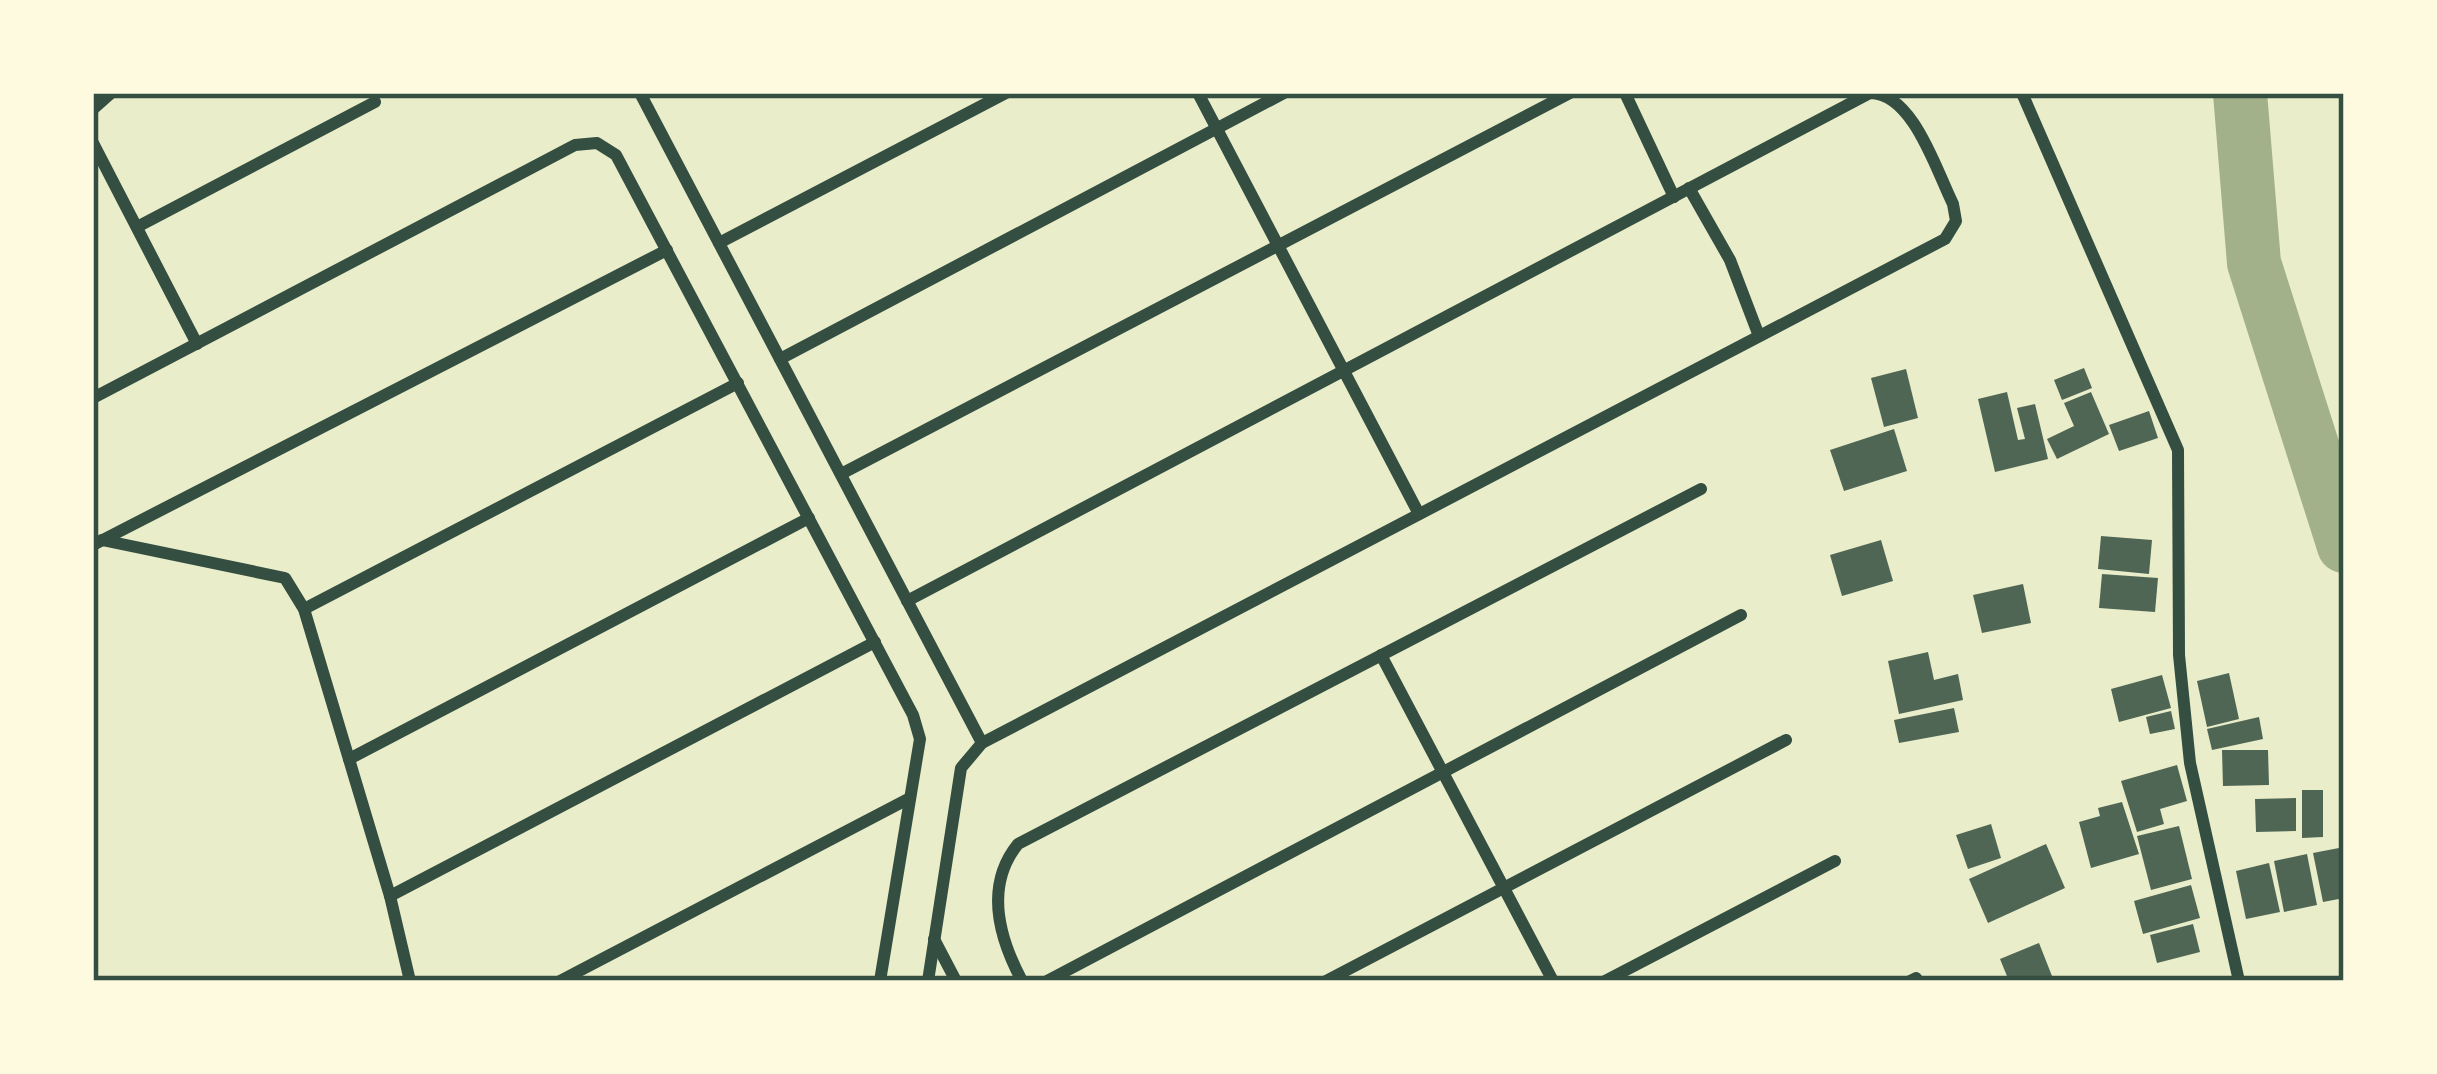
<svg xmlns="http://www.w3.org/2000/svg" width="2437" height="1074" font-family="Roboto,sans-serif">
  <rect width="100%" height="100%" fill="#e9edc9"/>
  <g fill="none" stroke-linecap="round" stroke-linejoin="round">
    <path stroke="#a3b18a" stroke-width="54" d="M 2240,93 L 2254,263 L 2344,546"/>
  </g>
  <g fill="#4f6655">
    <path d="M 2084,368 L 2092,388 L 2062,400 L 2054,380 Z"/>
    <path d="M 1906,369 L 1918,418 L 1884,427 L 1871,378 Z"/>
    <path d="M 2007,392 L 2018,440 L 2025,439 L 2017,408 L 2035,404 L 2048,459 L 1995,472 L 1978,399 Z"/>
    <path d="M 2091,392 L 2109,434 L 2057,459 L 2047,439 L 2074,426 L 2064,403 Z"/>
    <path d="M 2149,411 L 2158,438 L 2119,451 L 2109,425 Z"/>
    <path d="M 1894,429 L 1907,471 L 1844,491 L 1830,450 Z"/>
    <path d="M 2101,536 L 2152,540 L 2149,574 L 2098,569 Z"/>
    <path d="M 1881,540 L 1893,581 L 1842,596 L 1830,555 Z"/>
    <path d="M 2102,574 L 2158,578 L 2155,612 L 2099,608 Z"/>
    <path d="M 2023,584 L 2031,623 L 1982,633 L 1973,595 Z"/>
    <path d="M 1928,652 L 1934,680 L 1958,674 L 1963,700 L 1899,714 L 1888,661 Z"/>
    <path d="M 2229,673 L 2239,719 L 2207,727 L 2197,681 Z"/>
    <path d="M 2162,675 L 2171,708 L 2119,722 L 2111,689 Z"/>
    <path d="M 1954,708 L 1959,732 L 1899,743 L 1894,720 Z"/>
    <path d="M 2171,711 L 2175,729 L 2150,734 L 2146,717 Z"/>
    <path d="M 2259,717 L 2263,739 L 2212,750 L 2207,729 Z"/>
    <path d="M 2222,750 L 2268,750 L 2269,785 L 2223,786 Z"/>
    <path d="M 2177,765 L 2187,801 L 2160,809 L 2164,824 L 2137,832 L 2121,781 Z"/>
    <path d="M 2302,790 L 2323,790 L 2323,837 L 2302,838 Z"/>
    <path d="M 2296,798 L 2296,831 L 2256,832 L 2255,799 Z"/>
    <path d="M 2122,802 L 2139,854 L 2091,868 L 2079,822 L 2100,816 L 2098,808 Z"/>
    <path d="M 1991,824 L 2001,858 L 1968,869 L 1956,835 Z"/>
    <path d="M 2179,826 L 2192,879 L 2151,890 L 2137,836 Z"/>
    <path d="M 2046,844 L 2065,888 L 1988,923 L 1969,879 Z"/>
    <path d="M 2344,847 L 2344,898 L 2323,902 L 2313,853 Z"/>
    <path d="M 2307,854 L 2317,905 L 2284,912 L 2274,861 Z"/>
    <path d="M 2269,863 L 2280,912 L 2246,919 L 2236,871 Z"/>
    <path d="M 2191,885 L 2200,918 L 2143,934 L 2134,901 Z"/>
    <path d="M 2193,924 L 2200,952 L 2157,963 L 2150,935 Z"/>
    <path d="M 2039,943 L 2052,976 L 2009,981 L 2000,959 Z"/>
  </g>
  <g fill="none" stroke-linecap="round" stroke-linejoin="round">
    <g stroke="#344e41" stroke-width="12">
      <path d="M 640,93 L 982,743"/>
      <path d="M 1198,93 L 1419,514"/>
      <path d="M 1625,93 L 1674,197"/>
      <path d="M 2022,93 L 2178,450 L 2179,655 L 2190,763 L 2239,981"/>
      <path d="M 93,109 L 111,93"/>
      <path d="M 93,143 L 197,344"/>
      <path d="M 1689,188 L 1730,260 L 1759,336"/>
      <path d="M 137,227 L 375,102"/>
      <path d="M 719,243 L 1006,93"/>
      <path d="M 780,359 L 1284,93"/>
      <path d="M 93,398 L 575,145 L 597,143 L 616,155 L 913,715 L 920,739 L 880,981"/>
      <path d="M 841,474 L 1570,93"/>
      <path d="M 102,540 L 285,578 L 304,609 L 390,896 L 410,981"/>
      <path d="M 93,545 L 667,250"/>
      <path d="M 907,601 L 1870,93 C 1913,93 1936,170 1953,204 L 1956,221 L 1945,239 L 982,743 L 961,768 L 928,981"/>
      <path d="M 304,609 L 738,383"/>
      <path d="M 1381,655 L 1553,981"/>
      <path d="M 349,759 L 809,518"/>
      <path d="M 390,896 L 875,642"/>
      <path d="M 934,939 L 956,981"/>
      <path d="M 560,981 L 910,798"/>
      <path d="M 1022,981 C 999,938 984,886 1018,844 L 1701,489"/>
      <path d="M 1047,981 L 1741,615"/>
      <path d="M 1326,981 L 1786,740"/>
      <path d="M 1605,981 L 1835,861"/>
      <path d="M 1910,981 L 1916,978"/>
    </g>
  </g>
  <rect width="2437" height="1074" fill="none" stroke="#fefae0" stroke-width="192"/>
  <rect x="96" y="96" width="2245" height="882" fill="none" stroke="#344e41" stroke-width="4.5"/>
</svg>
